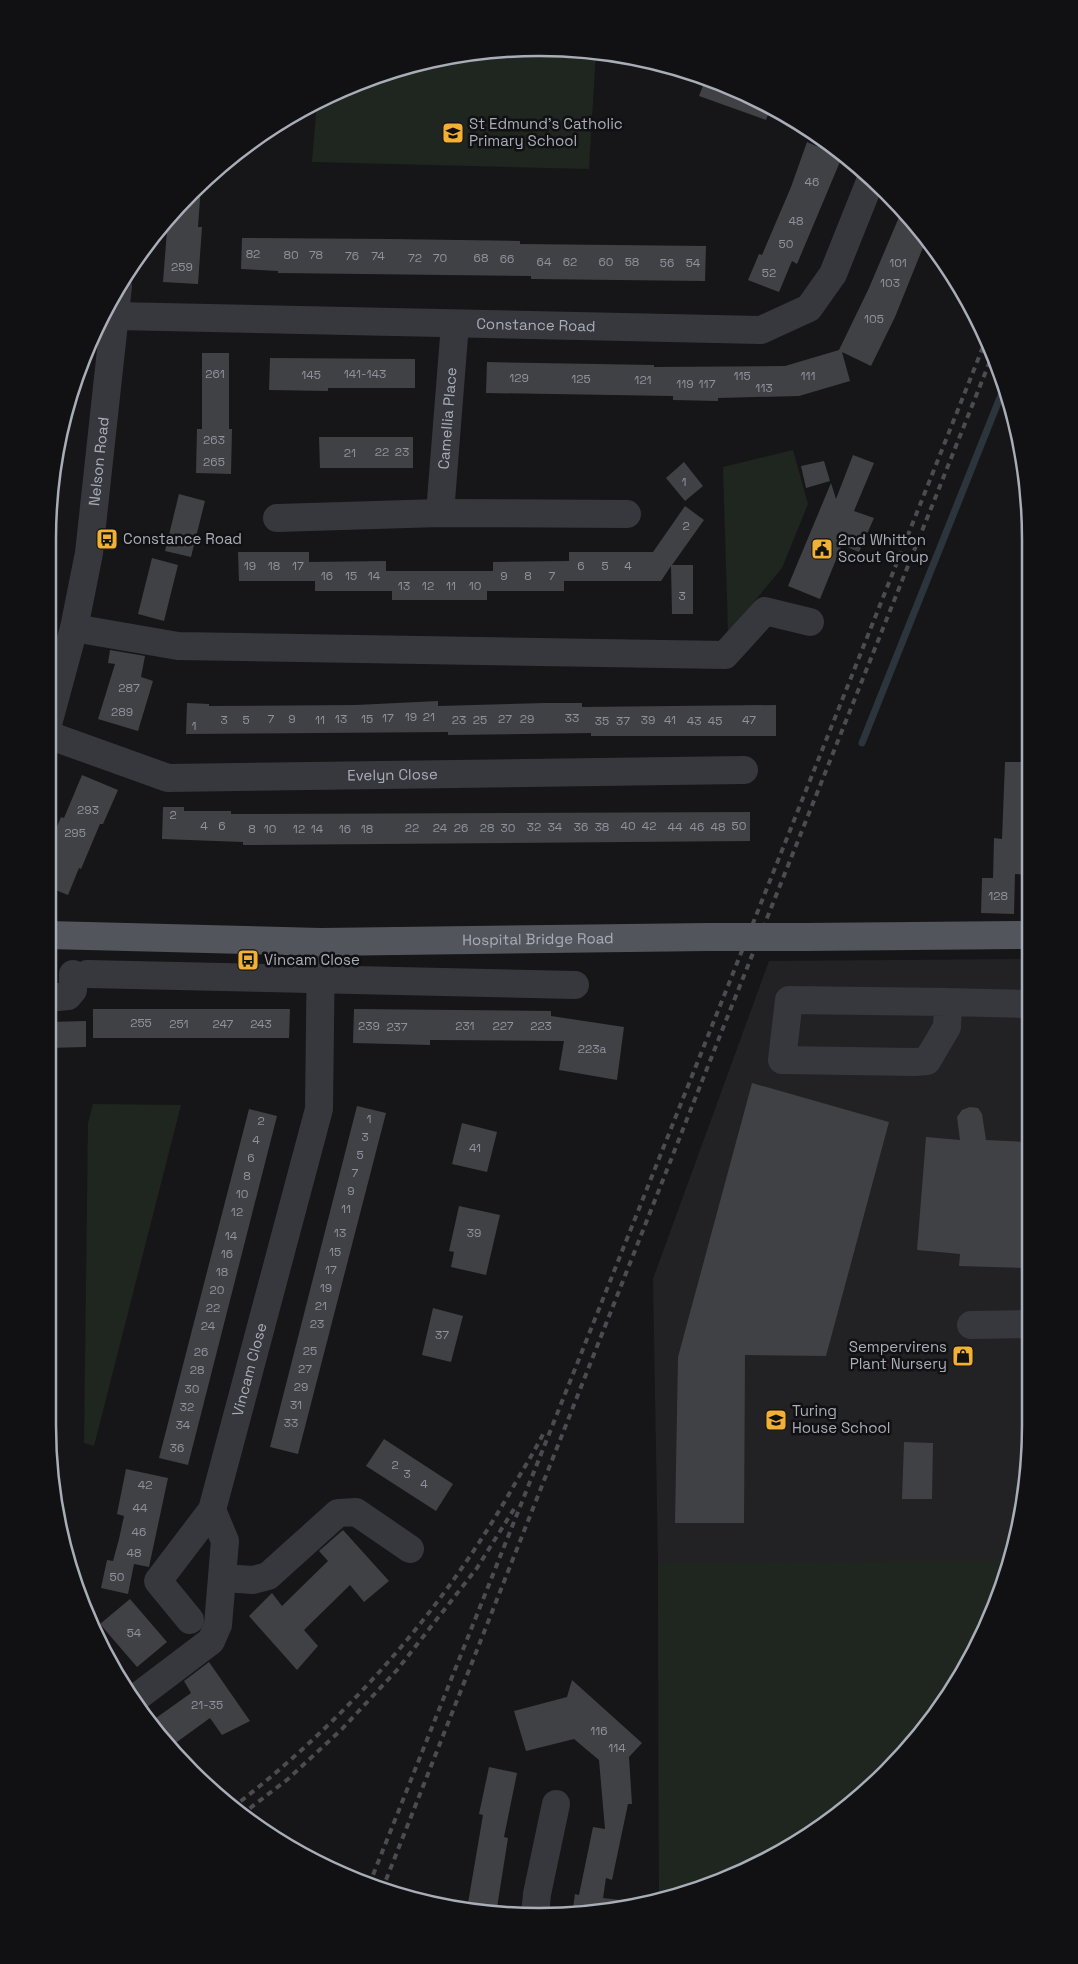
<svg xmlns="http://www.w3.org/2000/svg" width="1078" height="1964" font-family="'Space Grotesk',sans-serif">
  <rect width="100%" height="100%" fill="#161618"/>
  <path fill="#222225" d="M 1025,959 L 1025,1025 L 1028,1025 L 1029,1457 L 1014,1552 L 965,1671 L 929,1724 L 863,1794 L 812,1834 L 727,1879 L 659,1901 L 658,1563 L 653,1279 L 769,961 Z"/>
  <g fill="#1e261f">
    <path d="M 507,49 L 596,51 L 589,169 L 312,162 L 317,101 L 321,98 L 412,64 Z"/>
    <path d="M 793,450 L 808,504 L 782,568 L 728,633 L 723,467 Z"/>
    <path d="M 93,1104 L 181,1105 L 94,1446 L 84,1443 L 88,1123 Z"/>
    <path d="M 889,1561 L 1010,1561 L 965,1671 L 929,1724 L 863,1794 L 812,1834 L 727,1879 L 659,1901 L 658,1563 Z"/>
  </g>
  <g fill="none" stroke-linecap="round" stroke-linejoin="round">
    <path stroke="#2c353c" stroke-width="7" d="M 862,743 L 1005,385"/>
  </g>
  <g fill="#404145">
    <path d="M 706,78 L 771,107 L 766,120 L 699,96 Z"/>
    <path d="M 807,142 L 842,157 L 797,264 L 792,261 L 779,292 L 748,280 L 759,254 L 762,255 L 791,187 Z"/>
    <path d="M 201,185 L 198,227 L 202,227 L 198,284 L 163,282 L 168,217 Z"/>
    <path d="M 902,210 L 926,240 L 895,317 L 871,366 L 842,352 L 850,381 L 799,396 L 718,398 L 718,401 L 673,400 L 673,396 L 486,393 L 487,362 L 654,365 L 654,367 L 785,366 L 839,350 L 869,288 Z"/>
    <path d="M 242,238 L 391,239 L 520,241 L 520,244 L 706,246 L 705,281 L 531,279 L 531,276 L 278,273 L 278,271 L 241,269 Z"/>
    <path d="M 202,353 L 229,353 L 229,429 L 232,429 L 231,474 L 196,473 L 197,429 L 202,429 Z"/>
    <path d="M 270,358 L 415,359 L 415,388 L 328,388 L 328,391 L 269,390 Z"/>
    <path d="M 319,437 L 413,437 L 413,468 L 320,468 Z"/>
    <path d="M 853,455 L 874,463 L 854,511 L 874,518 L 859,552 L 842,545 L 820,599 L 788,586 L 831,483 L 836,499 Z"/>
    <path d="M 824,461 L 830,481 L 806,488 L 801,466 Z"/>
    <path d="M 684,462 L 703,486 L 685,501 L 666,478 Z"/>
    <path d="M 179,494 L 205,501 L 191,557 L 165,551 Z"/>
    <path d="M 685,506 L 704,520 L 672,565 L 693,565 L 693,614 L 672,614 L 671,566 L 661,581 L 564,581 L 564,591 L 487,591 L 487,600 L 392,600 L 392,591 L 315,591 L 315,581 L 239,581 L 238,552 L 309,552 L 309,562 L 386,561 L 386,571 L 493,571 L 493,562 L 569,561 L 569,552 L 653,552 Z"/>
    <path d="M 152,558 L 178,565 L 164,621 L 138,614 Z"/>
    <path d="M 110,650 L 145,656 L 141,677 L 153,681 L 138,731 L 98,719 L 115,664 L 108,663 Z"/>
    <path d="M 438,701 L 438,706 L 545,703 L 582,703 L 582,707 L 776,705 L 776,736 L 591,736 L 591,733 L 448,735 L 448,732 L 186,734 L 187,703 L 209,704 L 209,706 L 356,705 Z"/>
    <path d="M 1005,762 L 1027,762 L 1026,875 L 1015,874 L 1014,914 L 981,913 L 982,878 L 993,878 L 994,838 L 1002,839 Z"/>
    <path d="M 82,775 L 118,790 L 103,824 L 100,824 L 81,869 L 79,868 L 68,895 L 48,887 L 48,848 L 61,817 L 64,818 Z"/>
    <path d="M 163,807 L 184,807 L 184,811 L 231,811 L 231,814 L 750,812 L 750,841 L 243,845 L 243,842 L 162,839 Z"/>
    <path d="M 93,1009 L 290,1009 L 289,1038 L 93,1038 Z"/>
    <path d="M 354,1009 L 551,1011 L 551,1016 L 624,1027 L 617,1080 L 559,1070 L 564,1041 L 430,1040 L 430,1045 L 353,1043 Z"/>
    <path d="M 86,1021 L 86,1047 L 48,1048 L 48,1022 Z"/>
    <path d="M 752,1083 L 889,1122 L 826,1356 L 745,1355 L 744,1523 L 675,1523 L 678,1357 Z"/>
    <path d="M 357,1106 L 386,1113 L 298,1454 L 270,1447 Z"/>
    <path d="M 970,1107 L 978,1108 L 982,1114 L 986,1140 L 1028,1142 L 1027,1268 L 959,1266 L 960,1254 L 917,1250 L 926,1137 L 960,1140 L 957,1117 L 962,1110 Z"/>
    <path d="M 249,1109 L 277,1116 L 188,1465 L 159,1458 Z"/>
    <path d="M 462,1123 L 497,1132 L 487,1172 L 452,1164 Z"/>
    <path d="M 459,1206 L 500,1215 L 486,1275 L 451,1267 L 454,1252 L 449,1251 Z"/>
    <path d="M 433,1308 L 463,1316 L 451,1362 L 422,1355 Z"/>
    <path d="M 384,1439 L 453,1484 L 436,1511 L 366,1466 Z"/>
    <path d="M 904,1442 L 933,1443 L 932,1499 L 902,1499 Z"/>
    <path d="M 126,1469 L 168,1478 L 149,1567 L 134,1564 L 128,1594 L 101,1588 L 107,1560 L 113,1561 L 119,1539 L 124,1516 L 117,1514 Z"/>
    <path d="M 343,1530 L 389,1581 L 364,1602 L 350,1585 L 304,1630 L 318,1646 L 297,1670 L 249,1616 L 272,1593 L 282,1606 L 328,1561 L 319,1551 Z"/>
    <path d="M 130,1599 L 167,1642 L 137,1667 L 100,1624 Z"/>
    <path d="M 209,1662 L 250,1721 L 222,1735 L 210,1718 L 170,1747 L 149,1723 L 191,1693 L 184,1681 Z"/>
    <path d="M 572,1680 L 642,1743 L 629,1757 L 632,1804 L 628,1804 L 612,1880 L 606,1878 L 603,1898 L 628,1901 L 628,1906 L 572,1915 L 575,1894 L 579,1895 L 593,1827 L 605,1829 L 599,1760 L 574,1739 L 526,1751 L 514,1711 L 567,1697 Z"/>
    <path d="M 489,1767 L 517,1773 L 504,1837 L 508,1838 L 496,1914 L 467,1909 L 483,1815 L 479,1814 Z"/>
  </g>
  <g fill="none" stroke-linecap="round" stroke-linejoin="round">
    <g stroke="#37383d" stroke-width="28">
      <path id="s1" d="M 116,316 L 761,330 L 809,308 L 833,274 L 871,179"/>
      <path id="s2" d="M 440,513 L 455,324"/>
      <path d="M 277,518 L 440,513 L 627,514"/>
      <path d="M 74,628 L 178,646 L 725,655 L 765,611 L 810,622"/>
      <path id="s3" d="M 48,724 L 74,628 L 89,553 L 118,286"/>
      <path id="s4" d="M 48,735 L 168,778 L 744,770"/>
      <path d="M 87,974 L 575,985"/>
      <path d="M 48,998 L 68,996 L 73,990 L 73,974"/>
      <path d="M 948,1002 L 947,1027 L 927,1061 L 915,1062 L 782,1060 L 789,1000 L 948,1002 L 1028,1004"/>
      <path d="M 971,1325 L 1029,1324"/>
      <path d="M 222,1578 L 253,1580 L 268,1576 L 338,1513 L 356,1512 L 410,1549"/>
      <path id="s5" d="M 190,1620 L 158,1581 L 212,1510 L 319,1109 L 321,942"/>
      <path d="M 133,1700 L 211,1641 L 218,1625 L 225,1541 L 212,1510"/>
      <path d="M 535,1915 L 537,1894 L 556,1804"/>
    </g>
    <g stroke="#53555c" stroke-width="28">
      <path id="s6" d="M 48,935 L 321,942 L 708,937"/>
      <path d="M 806,937 L 1028,935"/>
    </g>
    <g stroke="#4a4c52" stroke-width="4" stroke-dasharray="6 5" stroke-linecap="butt">
      <path d="M 232,1808 C 348,1719 446,1607 517,1480 C 527,1463 537,1447 545,1430"/>
      <path d="M 241,1815 L 288,1779 L 342,1729 L 397,1670 L 477,1568 L 514,1509"/>
      <path d="M 369,1885 L 985,342"/>
      <path d="M 382,1890 L 727,1018 L 992,356"/>
    </g>
    <path stroke="#53555c" stroke-width="28" d="M 708,937 L 806,937"/>
  </g>
  <defs>
    <g id="school-square" transform="scale(1.125)"><rect x="-9" y="-9" width="18" height="18" rx="4" fill="#f2b134" stroke="#111113"/><path d="M0-5L7-2L0 1L-7-2ZM-4 1L0 2.5L4 1V4Q0 6-4 4Z" fill="#111"/></g>
    <g id="bus-square" transform="scale(1.125)"><rect x="-9" y="-9" width="18" height="18" rx="4" fill="#f2b134" stroke="#111113"/><path d="M-5-6H5V4H4V6H2V4H-2V6H-4V4H-5ZM-3.5-4V0h7V-4ZM-3.5 1.2v1.5H-2V1.2ZM2 1.2v1.5H3.5V1.2Z" fill="#111"/></g>
    <g id="civic-square" transform="scale(1.125)"><rect x="-9" y="-9" width="18" height="18" rx="4" fill="#f2b134" stroke="#111113"/><path d="M-.6-6.5H3V-4.5H.6V-3L4-1V1h2V6H-6V1h2V-1L-.6-3ZM-1.2 2.5V6h2.4V2.5Z" fill="#111"/></g>
    <g id="shop-square" transform="scale(1.125)"><rect x="-9" y="-9" width="18" height="18" rx="4" fill="#f2b134" stroke="#111113"/><path d="M-5-2.5h2.3a2.7 3.5 0 0 1 5.4 0H5L5.5 6h-11ZM-1.5-2.5h3a1.5 2.3 0 0 0-3 0Z" fill="#111"/></g>
  </defs>
  <g fill-rule="evenodd">
    <use href="#school-square" x="453" y="133"/>
    <use href="#bus-square" x="107" y="539"/>
    <use href="#civic-square" x="822" y="549"/>
    <use href="#bus-square" x="248" y="960"/>
    <use href="#shop-square" x="963" y="1356"/>
    <use href="#school-square" x="776" y="1420"/>
  </g>
  <g text-anchor="middle" stroke-width="5" stroke-linejoin="round" paint-order="stroke">
    <g font-size="12" fill="#8e929b">
      <text x="812" y="186">46</text>
      <text x="796" y="225">48</text>
      <text x="786" y="248">50</text>
      <text x="253" y="258">82</text>
      <text x="291" y="259">80</text>
      <text x="316" y="259">78</text>
      <text x="352" y="260">76</text>
      <text x="378" y="260">74</text>
      <text x="415" y="262">72</text>
      <text x="440" y="262">70</text>
      <text x="481" y="262">68</text>
      <text x="507" y="263">66</text>
      <text x="544" y="266">64</text>
      <text x="570" y="266">62</text>
      <text x="606" y="266">60</text>
      <text x="632" y="266">58</text>
      <text x="667" y="267">56</text>
      <text x="693" y="267">54</text>
      <text x="898" y="267">101</text>
      <text x="182" y="271">259</text>
      <text x="769" y="277">52</text>
      <text x="890" y="287">103</text>
      <text x="874" y="323">105</text>
      <text x="215" y="378">261</text>
      <text x="365" y="378">141-143</text>
      <text x="311" y="379">145</text>
      <text x="742" y="380">115</text>
      <text x="808" y="380">111</text>
      <text x="519" y="382">129</text>
      <text x="581" y="383">125</text>
      <text x="643" y="384">121</text>
      <text x="685" y="388">119</text>
      <text x="707" y="388">117</text>
      <text x="764" y="392">113</text>
      <text x="214" y="444">263</text>
      <text x="382" y="456">22</text>
      <text x="402" y="456">23</text>
      <text x="350" y="457">21</text>
      <text x="214" y="466">265</text>
      <text x="684" y="486">1</text>
      <text x="686" y="530">2</text>
      <text x="250" y="570">19</text>
      <text x="274" y="570">18</text>
      <text x="298" y="570">17</text>
      <text x="581" y="570">6</text>
      <text x="605" y="570">5</text>
      <text x="628" y="570">4</text>
      <text x="327" y="580">16</text>
      <text x="351" y="580">15</text>
      <text x="374" y="580">14</text>
      <text x="504" y="580">9</text>
      <text x="528" y="580">8</text>
      <text x="552" y="580">7</text>
      <text x="404" y="590">13</text>
      <text x="428" y="590">12</text>
      <text x="451" y="590">11</text>
      <text x="475" y="590">10</text>
      <text x="682" y="600">3</text>
      <text x="129" y="692">287</text>
      <text x="122" y="716">289</text>
      <text x="411" y="721">19</text>
      <text x="429" y="721">21</text>
      <text x="388" y="722">17</text>
      <text x="572" y="722">33</text>
      <text x="271" y="723">7</text>
      <text x="292" y="723">9</text>
      <text x="341" y="723">13</text>
      <text x="367" y="723">15</text>
      <text x="505" y="723">27</text>
      <text x="527" y="723">29</text>
      <text x="224" y="724">3</text>
      <text x="246" y="724">5</text>
      <text x="320" y="724">11</text>
      <text x="459" y="724">23</text>
      <text x="480" y="724">25</text>
      <text x="648" y="724">39</text>
      <text x="670" y="724">41</text>
      <text x="749" y="724">47</text>
      <text x="602" y="725">35</text>
      <text x="623" y="725">37</text>
      <text x="694" y="725">43</text>
      <text x="715" y="725">45</text>
      <text x="194" y="730">1</text>
      <text x="88" y="814">293</text>
      <text x="173" y="819">2</text>
      <text x="204" y="830">4</text>
      <text x="222" y="830">6</text>
      <text x="628" y="830">40</text>
      <text x="649" y="830">42</text>
      <text x="739" y="830">50</text>
      <text x="534" y="831">32</text>
      <text x="555" y="831">34</text>
      <text x="581" y="831">36</text>
      <text x="602" y="831">38</text>
      <text x="675" y="831">44</text>
      <text x="697" y="831">46</text>
      <text x="718" y="831">48</text>
      <text x="412" y="832">22</text>
      <text x="440" y="832">24</text>
      <text x="461" y="832">26</text>
      <text x="487" y="832">28</text>
      <text x="508" y="832">30</text>
      <text x="252" y="833">8</text>
      <text x="270" y="833">10</text>
      <text x="299" y="833">12</text>
      <text x="317" y="833">14</text>
      <text x="345" y="833">16</text>
      <text x="367" y="833">18</text>
      <text x="75" y="837">295</text>
      <text x="998" y="900">128</text>
      <text x="141" y="1027">255</text>
      <text x="179" y="1028">251</text>
      <text x="223" y="1028">247</text>
      <text x="261" y="1028">243</text>
      <text x="369" y="1030">239</text>
      <text x="465" y="1030">231</text>
      <text x="503" y="1030">227</text>
      <text x="541" y="1030">223</text>
      <text x="397" y="1031">237</text>
      <text x="592" y="1053">223a</text>
      <text x="369" y="1123">1</text>
      <text x="261" y="1125">2</text>
      <text x="365" y="1141">3</text>
      <text x="256" y="1144">4</text>
      <text x="475" y="1152">41</text>
      <text x="360" y="1159">5</text>
      <text x="251" y="1162">6</text>
      <text x="355" y="1177">7</text>
      <text x="247" y="1180">8</text>
      <text x="351" y="1195">9</text>
      <text x="242" y="1198">10</text>
      <text x="346" y="1213">11</text>
      <text x="237" y="1216">12</text>
      <text x="340" y="1237">13</text>
      <text x="474" y="1237">39</text>
      <text x="231" y="1240">14</text>
      <text x="335" y="1256">15</text>
      <text x="227" y="1258">16</text>
      <text x="331" y="1274">17</text>
      <text x="222" y="1276">18</text>
      <text x="326" y="1292">19</text>
      <text x="217" y="1294">20</text>
      <text x="321" y="1310">21</text>
      <text x="213" y="1312">22</text>
      <text x="317" y="1328">23</text>
      <text x="208" y="1330">24</text>
      <text x="442" y="1339">37</text>
      <text x="310" y="1355">25</text>
      <text x="201" y="1356">26</text>
      <text x="305" y="1373">27</text>
      <text x="197" y="1374">28</text>
      <text x="301" y="1391">29</text>
      <text x="192" y="1393">30</text>
      <text x="296" y="1409">31</text>
      <text x="187" y="1411">32</text>
      <text x="291" y="1427">33</text>
      <text x="183" y="1429">34</text>
      <text x="177" y="1452">36</text>
      <text x="395" y="1469">2</text>
      <text x="407" y="1478">3</text>
      <text x="424" y="1488">4</text>
      <text x="145" y="1489">42</text>
      <text x="140" y="1512">44</text>
      <text x="139" y="1536">46</text>
      <text x="134" y="1557">48</text>
      <text x="117" y="1581">50</text>
      <text x="134" y="1637">54</text>
      <text x="207" y="1709">21-35</text>
      <text x="599" y="1735">116</text>
      <text x="617" y="1752">114</text>
    </g>
    <g font-size="15" fill="#a8adb8" stroke="#111113" text-anchor="start">
      <text x="469" y="129">St Edmund's Catholic<tspan x="469" dy="17">Primary School</tspan></text>
      <text x="123" y="544">Constance Road</text>
      <text x="838" y="545">2nd Whitton<tspan x="838" dy="17">Scout Group</tspan></text>
      <text x="264" y="965">Vincam Close</text>
      <text x="947" y="1352" text-anchor="end">Sempervirens<tspan x="947" dy="17">Plant Nursery</tspan></text>
      <text x="792" y="1416">Turing<tspan x="792" dy="17">House School</tspan></text>
    </g>
    <g font-size="15" fill="#a8adb8" stroke="#111113">
      <text dy="5" stroke="none"><textPath href="#s1" startOffset="420">Constance Road</textPath></text>
      <text dy="5" stroke="none"><textPath href="#s2" startOffset="95">Camellia Place</textPath></text>
      <text dy="5" stroke="none"><textPath href="#s3" startOffset="268">Nelson Road</textPath></text>
      <text dy="5" stroke="none"><textPath href="#s4" startOffset="352">Evelyn Close</textPath></text>
      <text dy="5" stroke="none"><textPath href="#s6" startOffset="490">Hospital Bridge Road</textPath></text>
      <text dy="5" stroke="none"><textPath href="#s5" startOffset="285">Vincam Close</textPath></text>
    </g>
  </g>
  <path d="M0 0H1078V1964H0ZM539 56H539A483 483 0 0 1 1022 539V1425A483 483 0 0 1 539 1908H539A483 483 0 0 1 56 1425V539A483 483 0 0 1 539 56Z" fill="#111113" fill-rule="evenodd"/>
  <path fill="none" stroke="#a8adb8" stroke-width="2.5" d="M539 56H539A483 483 0 0 1 1022 539V1425A483 483 0 0 1 539 1908H539A483 483 0 0 1 56 1425V539A483 483 0 0 1 539 56Z"/>
</svg>
